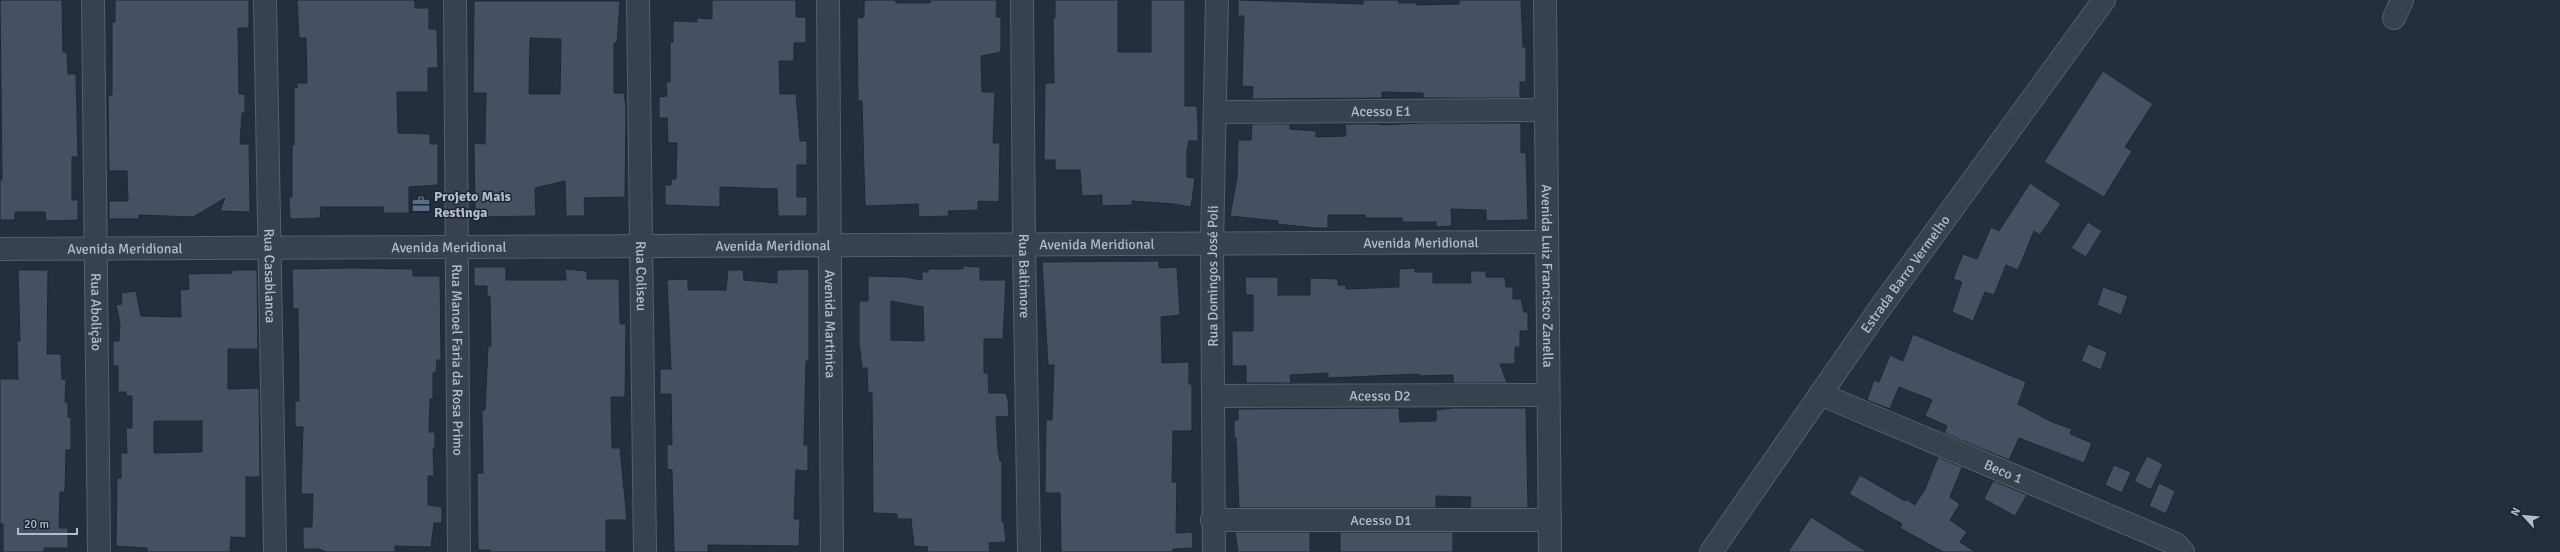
<svg xmlns="http://www.w3.org/2000/svg" width="2560" height="552" font-family="Signika,sans-serif">
  <rect width="100%" height="100%" fill="#242f3e"/>
  <g fill="#455162" stroke="#1f2835" fill-rule="evenodd">
    <path d="M 0,0 L 62,0 L 63,52 L 67,52 L 68,74 L 76,74 L 78,157 L 72,157 L 72,200 L 78,200 L 78,220 L 46,221 L 45,212 L 15,212 L 15,220 L 0,220 L 0,180 L 2,180 Z"/>
    <path d="M 115,0 L 249,0 L 249,28 L 238,28 L 239,94 L 245,94 L 245,113 L 242,113 L 240,144 L 249,144 L 250,212 L 220,211 L 225,198 L 193,217 L 139,215 L 139,219 L 109,219 L 109,201 L 128,201 L 127,171 L 109,171 L 108,95 L 112,95 L 112,22 L 115,22 Z"/>
    <path d="M 297,0 L 415,0 L 415,8 L 429,8 L 429,29 L 437,29 L 438,68 L 428,68 L 428,92 L 397,92 L 398,133 L 430,134 L 430,144 L 438,144 L 438,185 L 409,187 L 409,213 L 383,213 L 383,207 L 321,207 L 320,218 L 290,219 L 289,197 L 292,197 L 292,145 L 294,145 L 294,88 L 297,88 L 297,83 L 307,83 L 306,38 L 299,38 Z"/>
    <path d="M 712,0 L 796,0 L 796,17 L 806,17 L 806,43 L 794,43 L 794,61 L 779,61 L 780,94 L 796,94 L 800,141 L 807,141 L 807,165 L 797,165 L 797,197 L 807,197 L 807,216 L 778,216 L 777,189 L 720,187 L 720,207 L 665,205 L 665,185 L 671,185 L 671,179 L 676,179 L 677,143 L 668,143 L 667,118 L 659,118 L 659,97 L 667,96 L 666,82 L 670,82 L 670,42 L 673,42 L 673,21 L 697,22 L 697,18 L 712,19 Z"/>
    <path d="M 867,0 L 896,0 L 896,3 L 930,3 L 930,0 L 997,0 L 996,17 L 1001,17 L 1001,52 L 981,56 L 982,92 L 995,92 L 993,143 L 1000,143 L 999,202 L 978,201 L 978,210 L 948,211 L 949,216 L 919,217 L 918,204 L 865,206 L 862,101 L 858,101 L 857,18 L 864,17 L 864,1 Z"/>
    <path d="M 1055,0 L 1118,0 L 1118,52 L 1151,52 L 1151,0 L 1185,0 L 1185,106 L 1197,106 L 1198,126 L 1198,141 L 1189,141 L 1187,150 L 1187,177 L 1195,178 L 1191,207 L 1174,204 L 1132,201 L 1132,205 L 1102,206 L 1102,195 L 1082,196 L 1080,170 L 1055,170 L 1055,160 L 1044,160 L 1045,83 L 1054,83 L 1053,18 L 1055,18 Z"/>
    <path d="M 1238,0 L 1363,4 L 1363,0 L 1399,0 L 1399,3 L 1417,3 L 1416,5 L 1459,4 L 1459,0 L 1521,0 L 1523,47 L 1526,47 L 1526,82 L 1520,82 L 1520,98 L 1423,98 L 1423,93 L 1382,92 L 1382,98 L 1252,99 L 1253,87 L 1242,86 L 1244,16 L 1238,16 Z"/>
    <path d="M 474,1 L 620,1 L 617,43 L 614,43 L 614,93 L 624,93 L 626,107 L 625,197 L 584,198 L 585,216 L 566,216 L 565,181 L 535,188 L 536,216 L 475,217 L 474,143 L 485,144 L 486,93 L 473,93 ZM 530,38 L 561,39 L 560,94 L 529,94 Z"/>
    <path d="M 2103,71 L 2153,104 L 2125,147 L 2132,151 L 2104,197 L 2044,162 Z"/>
    <path d="M 1422,123 L 1521,123 L 1521,153 L 1526,152 L 1528,220 L 1486,221 L 1486,210 L 1451,209 L 1452,226 L 1436,227 L 1436,222 L 1402,222 L 1402,218 L 1365,218 L 1365,215 L 1328,215 L 1328,228 L 1316,228 L 1277,224 L 1278,221 L 1230,216 L 1237,178 L 1238,140 L 1251,140 L 1252,124 L 1290,124 L 1290,129 L 1316,131 L 1316,137 L 1346,136 L 1345,124 L 1381,124 L 1381,125 Z"/>
    <path d="M 2030,183 L 2061,204 L 2040,235 L 2034,231 L 2018,270 L 2006,265 L 1994,295 L 1985,292 L 1973,321 L 1952,312 L 1962,282 L 1953,279 L 1963,254 L 1977,259 L 1991,227 L 1999,231 Z"/>
    <path d="M 2088,222 L 2102,231 L 2086,257 L 2071,248 Z"/>
    <path d="M 1159,261 L 1159,268 L 1177,267 L 1180,315 L 1161,317 L 1162,363 L 1189,362 L 1189,384 L 1192,384 L 1192,431 L 1173,431 L 1172,482 L 1177,482 L 1176,533 L 1192,532 L 1193,548 L 1173,549 L 1173,552 L 1061,552 L 1060,493 L 1045,493 L 1046,420 L 1052,420 L 1054,365 L 1048,365 L 1042,262 Z"/>
    <path d="M 963,266 L 980,267 L 980,280 L 1006,280 L 1003,339 L 984,339 L 984,373 L 988,373 L 989,393 L 1006,393 L 1008,400 L 1009,416 L 996,417 L 998,449 L 1000,461 L 1002,461 L 1002,522 L 1004,522 L 1006,542 L 989,543 L 990,552 L 927,552 L 928,547 L 914,546 L 911,519 L 897,519 L 897,514 L 873,513 L 872,393 L 868,393 L 867,368 L 862,368 L 859,343 L 859,301 L 868,301 L 868,276 L 905,277 L 922,280 L 922,272 L 928,272 L 928,269 L 963,269 ZM 891,301 L 923,307 L 924,341 L 891,340 Z"/>
    <path d="M 474,267 L 506,267 L 506,280 L 566,280 L 565,269 L 587,271 L 587,279 L 619,279 L 620,324 L 626,324 L 625,397 L 611,397 L 612,448 L 620,448 L 627,520 L 606,520 L 606,552 L 490,552 L 490,550 L 478,550 L 477,473 L 483,473 L 482,410 L 485,410 L 488,346 L 491,346 L 490,296 L 487,296 L 487,286 L 474,286 Z"/>
    <path d="M 353,268 L 413,269 L 413,276 L 440,276 L 441,360 L 437,360 L 436,373 L 433,373 L 433,398 L 430,399 L 429,432 L 435,432 L 435,449 L 433,449 L 434,476 L 428,476 L 428,505 L 442,507 L 442,523 L 434,523 L 431,547 L 395,546 L 395,552 L 326,552 L 319,549 L 303,549 L 303,527 L 312,527 L 313,494 L 301,494 L 303,427 L 295,427 L 295,401 L 299,401 L 298,309 L 293,309 L 292,269 Z"/>
    <path d="M 1415,268 L 1415,272 L 1433,272 L 1433,283 L 1471,283 L 1470,271 L 1486,271 L 1486,277 L 1505,277 L 1506,287 L 1513,287 L 1513,299 L 1521,299 L 1524,312 L 1528,312 L 1528,331 L 1520,331 L 1520,347 L 1515,347 L 1515,364 L 1500,364 L 1507,383 L 1453,383 L 1453,375 L 1419,376 L 1419,374 L 1328,378 L 1328,373 L 1290,375 L 1291,383 L 1246,383 L 1246,366 L 1232,366 L 1232,331 L 1253,331 L 1253,295 L 1246,295 L 1245,277 L 1278,277 L 1278,295 L 1310,295 L 1310,278 L 1338,279 L 1338,285 L 1346,285 L 1346,289 L 1399,287 L 1399,269 Z"/>
    <path d="M 809,269 L 809,361 L 806,361 L 804,445 L 808,445 L 808,471 L 796,470 L 794,519 L 800,519 L 799,546 L 708,545 L 708,552 L 674,552 L 672,470 L 667,469 L 667,444 L 672,445 L 671,394 L 660,394 L 660,369 L 671,369 L 667,280 L 688,279 L 688,290 L 726,290 L 728,270 L 743,270 L 744,280 L 777,283 L 777,270 Z"/>
    <path d="M 18,270 L 48,270 L 47,354 L 61,354 L 62,379 L 66,379 L 65,402 L 68,402 L 68,417 L 71,417 L 71,450 L 66,450 L 65,492 L 60,492 L 59,528 L 68,528 L 68,548 L 44,548 L 44,552 L 3,552 L 3,524 L 0,524 L 0,379 L 18,379 L 17,341 L 20,341 Z"/>
    <path d="M 232,270 L 257,270 L 258,349 L 228,349 L 228,389 L 259,388 L 260,477 L 246,477 L 246,538 L 231,537 L 230,552 L 147,552 L 147,548 L 116,546 L 117,478 L 121,478 L 121,453 L 127,453 L 126,428 L 132,428 L 132,396 L 126,396 L 126,392 L 118,392 L 118,366 L 113,366 L 113,341 L 119,341 L 120,323 L 116,305 L 122,304 L 121,293 L 136,291 L 141,316 L 181,317 L 180,290 L 189,289 L 188,274 L 232,273 ZM 156,421 L 202,421 L 202,452 L 154,453 L 154,422 Z"/>
    <path d="M 2103,287 L 2128,296 L 2121,315 L 2097,305 Z"/>
    <path d="M 1913,334 L 2026,382 L 2018,404 L 2052,422 L 2072,429 L 2070,434 L 2092,443 L 2084,463 L 2019,438 L 2009,460 L 1944,433 L 1947,426 L 1925,416 L 1932,400 L 1899,387 L 1890,409 L 1867,400 L 1874,380 L 1879,382 L 1890,355 L 1903,361 Z"/>
    <path d="M 2088,344 L 2107,352 L 2101,370 L 2081,361 Z"/>
    <path d="M 1399,408 L 1400,422 L 1436,421 L 1436,410 L 1453,408 L 1526,408 L 1528,508 L 1470,508 L 1471,497 L 1436,496 L 1436,508 L 1239,508 L 1236,437 L 1234,438 L 1234,420 L 1238,420 L 1238,409 Z"/>
    <path d="M 2147,456 L 2163,464 L 2151,490 L 2134,481 Z"/>
    <path d="M 1938,457 L 2027,495 L 2015,516 L 1984,499 L 1993,481 L 1962,468 L 1950,497 L 1960,504 L 1950,520 L 1967,532 L 1960,542 L 1975,552 L 1943,552 L 1900,528 L 1902,524 L 1849,494 L 1860,475 L 1905,501 L 1906,499 L 1915,505 L 1925,489 Z"/>
    <path d="M 2114,465 L 2131,472 L 2122,493 L 2105,485 Z"/>
    <path d="M 2159,483 L 2175,491 L 2166,514 L 2149,506 Z"/>
    <path d="M 1811,517 L 1867,552 L 1788,552 Z"/>
    <path d="M 1235,532 L 1310,532 L 1310,552 L 1238,552 Z"/>
    <rect x="1340" y="532" width="113" height="20"/>
  </g>
  <g fill="none" stroke-linecap="round" stroke-linejoin="round">
    <g stroke="#565f6c" stroke-width="24">
      <g id="minor">
        <path id="s1" d="M 93,0 L 99,552"/>
        <path id="s2" d="M 265,0 L 275,552"/>
        <path id="s3" d="M 455,0 L 459,552"/>
        <path id="s4" d="M 638,0 L 645,552"/>
        <path id="s5" d="M 828,0 L 832,552"/>
        <path id="s6" d="M 1022,0 L 1024,243 L 1029,552"/>
        <path id="s7" d="M 1545,0 L 1550,552"/>
        <path d="M 2394,18 L 2402,0"/>
        <path id="s8" d="M 1215,112 L 1546,110"/>
        <path id="s9" d="M 0,249 L 1547,242"/>
        <path id="s10" d="M 1820,394 L 2176,544 L 2183,552"/>
        <path id="s11" d="M 1213,396 L 1548,395"/>
        <path id="s12" d="M 1212,520 L 1550,520"/>
        <path id="s13" d="M 1214,552 L 1212,245 L 1217,0"/>
        <path id="s14" d="M 1711,552 L 1878,311 L 2104,0"/>
      </g>
    </g>
    <use href="#minor" stroke="#38414e" stroke-width="22"/>
  </g>
  <defs>
    <g id="office-bare" transform="scale(1.38)"><path d="M-6-3h4V-5.5h4V-3h4V5H-6ZM-1-4.5V-3h2v-1.5ZM-6 0V1H6V0Z" fill="#5c6f8a" stroke="#1d2633" stroke-width="2.5" paint-order="stroke"/></g>
  </defs>
  <g fill-rule="evenodd">
    <use href="#office-bare" x="421" y="204"/>
  </g>
  <g text-anchor="middle" stroke-width="3" stroke-linejoin="round" paint-order="stroke">
    <g font-size="14" fill="#b4bcc9" stroke="#1d2633">
      <text dy="5" stroke="none"><textPath href="#s8" startOffset="166">Acesso E1</textPath></text>
      <text dy="5" stroke="none"><textPath href="#s9" startOffset="1421">Avenida Meridional</textPath></text>
      <text dy="5" stroke="none"><textPath href="#s9" startOffset="1097">Avenida Meridional</textPath></text>
      <text dy="5" stroke="none"><textPath href="#s9" startOffset="773">Avenida Meridional</textPath></text>
      <text dy="5" stroke="none"><textPath href="#s9" startOffset="449">Avenida Meridional</textPath></text>
      <text dy="5" stroke="none"><textPath href="#s9" startOffset="125">Avenida Meridional</textPath></text>
      <text dy="5" stroke="none"><textPath href="#s14" startOffset="339">Estrada Barro Vermelho</textPath></text>
      <text dy="5" stroke="none"><textPath href="#s2" startOffset="276">Rua Casablanca</textPath></text>
      <text dy="5" stroke="none"><textPath href="#s4" startOffset="276">Rua Coliseu</textPath></text>
      <text dy="5" stroke="none"><textPath href="#s6" startOffset="276">Rua Baltimore</textPath></text>
      <text dy="5" stroke="none"><textPath href="#s13" startOffset="276">Rua Domingos José Poli</textPath></text>
      <text dy="5" stroke="none"><textPath href="#s7" startOffset="276">Avenida Luiz Francisco Zanella</textPath></text>
      <text dy="5" stroke="none"><textPath href="#s1" startOffset="312">Rua Abolição</textPath></text>
      <text dy="5" stroke="none"><textPath href="#s5" startOffset="324">Avenida Martinica</textPath></text>
      <text dy="5" stroke="none"><textPath href="#s3" startOffset="360">Rua Manoel Faria da Rosa Primo</textPath></text>
      <text dy="5" stroke="none"><textPath href="#s11" startOffset="167">Acesso D2</textPath></text>
      <text dy="5" stroke="none"><textPath href="#s10" startOffset="199">Beco 1</textPath></text>
      <text dy="5" stroke="none"><textPath href="#s12" startOffset="169">Acesso D1</textPath></text>
    </g>
    <g font-size="14" font-weight="bold" fill="#b4bcc9" stroke="#1d2633" text-anchor="start">
      <text x="434" y="201">Projeto Mais<tspan x="434" dy="16">Restinga</tspan></text>
    </g>
  </g>
  <g transform="translate(2524 516) rotate(297)" stroke="#1d2633" stroke-width="3" paint-order="stroke">
  <path d="M0-3L7 15L0 10L-7 15Z" fill="#b4bcc9"/>
  <text y="-6" font-size="11" font-weight="bold" text-anchor="middle" fill="#b4bcc9">N</text>
  </g>
  <path d="M18 528v6h59v-6" fill="none" stroke="#b4bcc9" stroke-width="2"/>
  <text x="24" y="528" font-size="12" fill="#b4bcc9" stroke="#1d2633" stroke-width="3" paint-order="stroke">20 m</text>
</svg>
